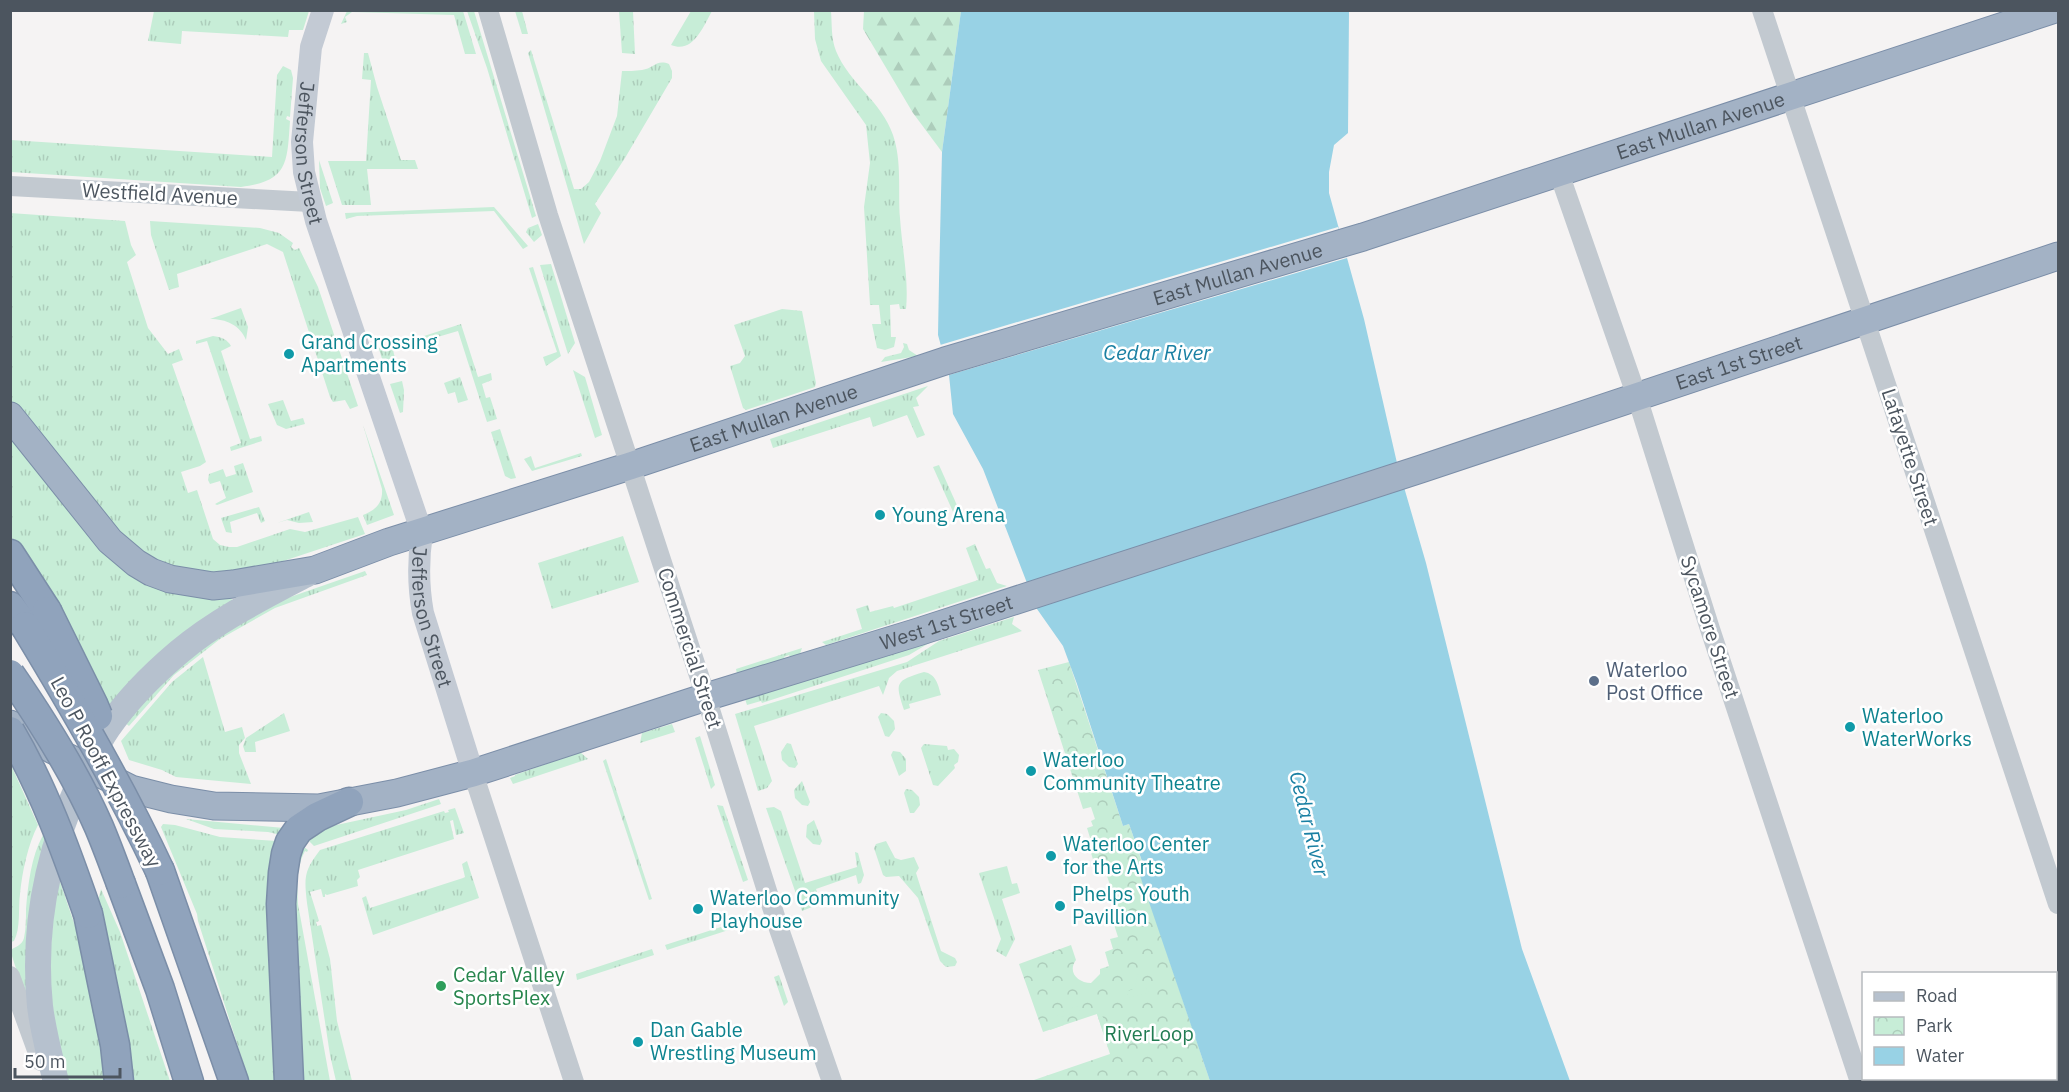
<svg xmlns="http://www.w3.org/2000/svg" width="2069" height="1092" font-family="'IBM Plex Sans',sans-serif">
  <defs>
    <pattern id="grass-tufts" width="24" height="20" patternUnits="userSpaceOnUse" patternTransform="scale(1.5)"><rect width="24" height="20" fill="#c7edd7"/><path d="M3 7l-1-3M5 7V3M7 7l1-3M15 17l-1-3M17 17v-4M19 17l1-3" fill="none" stroke="#adcdbb"/></pattern>
    <pattern id="forest-firs" width="22" height="20" patternUnits="userSpaceOnUse" patternTransform="scale(1.5)"><rect width="22" height="20" fill="#c7edd7"/><path d="M5 1l3.5 6h-7zM16 11l3.5 6h-7z" fill="#adcdbb"/></pattern>
    <pattern id="park-crowns" width="20" height="18" patternUnits="userSpaceOnUse" patternTransform="scale(1.5)"><rect width="20" height="18" fill="#c7edd7"/><path d="M2 6a3 3 0 1 1 6 0M12 15a3 3 0 1 1 6 0" fill="none" stroke="#adcdbb"/></pattern>
  </defs>
  <rect width="100%" height="100%" fill="#f5f3f3"/>
  <g fill="url(#grass-tufts)">
    <path d="M 154,11 L 154,10 L 309,11 L 303,30 L 289,30 L 288,37 L 182,31 L 181,44 L 148,41 Z"/>
    <path d="M 347,11 L 463,11 L 476,54 L 465,54 L 454,15 L 352,12 L 345,17 L 347,22 L 341,24 Z"/>
    <path d="M 467,11 L 474,11 L 536,216 L 532,218 L 487,68 Z"/>
    <path d="M 515,11 L 522,11 L 528,34 L 522,34 Z"/>
    <path d="M 619,11 L 633,11 L 635,54 L 622,53 Z"/>
    <path d="M 691,11 L 712,11 C 703,27 693,54 671,45 Z"/>
    <path d="M 814,11 L 831,11 C 832,24 831,39 836,51 C 849,83 882,102 893,135 C 902,161 898,191 900,218 C 902,248 909,280 906,309 L 900,309 L 899,304 L 890,305 L 891,337 L 896,337 L 894,347 L 885,350 L 877,348 L 872,324 L 881,324 L 879,305 L 870,305 L 864,207 L 870,163 L 866,125 L 821,61 L 815,39 Z"/>
    <path d="M 531,50 L 574,189 L 581,189 L 589,182 L 600,161 L 617,116 L 622,71 C 628,71 635,71 642,70 C 653,69 656,59 669,64 L 672,71 L 672,78 L 625,158 L 595,204 L 601,213 L 584,244 L 528,53 Z"/>
    <path d="M 364,53 L 368,53 L 377,87 L 401,160 L 415,160 L 418,169 L 367,169 L 371,205 L 342,205 L 328,161 L 366,161 L 371,80 L 362,79 Z"/>
    <path d="M 283,66 L 291,70 L 293,78 L 290,117 L 287,116 L 286,119 L 290,121 C 287,162 289,181 241,187 L 11,172 L 11,140 L 272,157 L 277,75 Z"/>
    <path d="M 319,160 L 333,203 L 326,206 L 320,188 Z"/>
    <path d="M 494,207 L 528,246 L 523,249 L 494,211 L 357,216 L 346,219 L 345,213 Z"/>
    <path d="M 10,213 L 125,221 L 131,245 L 136,255 L 127,262 L 148,328 L 168,354 L 179,349 L 183,360 L 172,364 L 206,462 L 200,466 L 181,472 L 188,493 L 197,490 L 213,539 L 220,545 L 229,547 L 237,547 L 290,529 L 305,532 L 358,517 L 365,534 L 247,573 L 188,576 L 127,547 L 11,403 Z"/>
    <path d="M 150,221 L 260,228 L 279,233 L 293,243 L 291,247 L 295,250 L 299,248 L 318,287 L 358,406 L 350,409 L 345,400 L 333,402 L 330,397 L 283,252 L 267,244 L 177,274 L 179,287 L 169,290 L 151,235 Z"/>
    <path d="M 538,224 L 542,235 L 534,242 L 526,232 L 528,228 Z"/>
    <path d="M 551,264 L 575,343 L 568,354 L 540,265 Z"/>
    <path d="M 533,267 L 561,356 L 546,366 L 543,357 L 557,352 L 529,268 Z"/>
    <path d="M 241,308 L 248,327 L 246,340 C 240,325 226,319 210,319 Z"/>
    <path d="M 782,309 L 802,311 L 816,383 L 815,387 L 746,410 L 743,408 L 730,366 L 740,363 L 745,356 L 734,325 Z"/>
    <path d="M 461,324 L 478,377 L 491,373 L 492,380 L 482,384 L 486,398 L 490,397 L 497,419 L 487,422 L 458,331 L 393,350 L 396,362 L 384,365 L 378,346 L 381,350 Z"/>
    <path d="M 213,336 C 221,337 227,339 231,346 L 221,351 L 250,439 L 261,436 L 262,441 L 231,451 L 230,447 L 241,443 L 207,341 L 196,344 L 196,341 Z"/>
    <path d="M 903,343 L 907,344 L 909,350 L 918,356 L 881,362 L 885,357 L 901,353 L 904,347 Z"/>
    <path d="M 573,370 L 585,377 L 602,435 L 595,438 Z"/>
    <path d="M 460,377 L 468,400 L 458,403 L 455,392 L 448,394 L 444,383 Z"/>
    <path d="M 402,381 L 404,390 L 403,412 L 400,413 L 390,384 Z"/>
    <path d="M 928,386 L 916,398 L 919,406 L 913,407 L 925,435 L 917,438 L 907,415 L 873,427 L 870,417 L 773,448 L 770,439 Z"/>
    <path d="M 283,400 L 291,421 L 303,418 L 305,424 L 286,429 L 277,425 L 268,404 Z"/>
    <path d="M 363,425 L 394,515 L 367,525 L 363,515 C 376,510 383,503 382,489 Z"/>
    <path d="M 500,429 L 516,478 L 511,479 L 505,476 L 491,432 Z"/>
    <path d="M 10,430 L 94,537 L 230,594 L 233,603 L 108,713 L 44,590 L 11,540 Z"/>
    <path d="M 581,453 L 582,456 L 532,471 L 524,459 L 531,456 L 535,468 Z"/>
    <path d="M 243,463 L 253,492 L 217,505 L 215,504 L 226,498 L 220,481 L 210,484 L 208,480 L 209,474 L 223,469 L 226,477 L 236,474 L 234,466 Z"/>
    <path d="M 939,465 L 960,512 L 954,514 L 933,467 Z"/>
    <path d="M 259,507 L 265,521 L 261,523 L 257,513 L 230,522 L 232,533 L 226,532 L 221,518 Z"/>
    <path d="M 309,512 L 313,522 L 299,523 L 287,520 L 277,523 Z"/>
    <path d="M 623,536 L 639,582 L 552,609 L 538,563 Z"/>
    <path d="M 975,544 L 986,569 L 990,568 L 997,583 L 1007,586 L 826,645 L 822,642 L 862,629 L 856,609 L 868,605 L 870,612 L 893,606 L 894,608 L 978,580 L 966,548 Z"/>
    <path d="M 365,571 L 367,575 L 275,608 L 220,639 L 174,675 L 129,726 L 124,722 L 187,656 L 273,603 Z"/>
    <path d="M 1014,617 L 1012,624 L 1022,631 L 897,671 L 889,678 L 883,695 L 879,686 L 754,726 L 772,781 L 767,788 L 758,791 L 735,714 L 907,662 L 939,641 Z"/>
    <path d="M 936,639 L 909,655 L 762,703 L 761,701 L 747,705 L 745,699 Z"/>
    <path d="M 802,648 L 800,654 L 790,657 L 789,655 L 784,657 L 785,659 L 737,674 L 736,669 Z"/>
    <path d="M 203,657 L 225,732 L 242,727 L 245,738 L 239,745 L 239,753 L 251,784 L 176,777 L 162,770 L 129,760 L 121,741 L 172,682 Z"/>
    <path d="M 924,672 C 936,674 938,684 941,695 L 909,704 L 910,708 L 904,710 C 895,682 895,681 924,672 Z"/>
    <path d="M 284,713 L 290,731 L 255,742 L 256,752 L 245,752 L 243,746 L 246,738 Z"/>
    <path d="M 881,713 L 887,714 L 894,721 L 895,729 L 889,737 L 885,736 L 878,717 Z"/>
    <path d="M 672,724 L 675,732 L 640,743 L 642,733 Z"/>
    <path d="M 700,736 L 715,785 L 711,789 L 695,738 Z"/>
    <path d="M 787,743 L 791,744 L 798,764 L 795,768 L 789,767 L 782,760 L 781,752 Z"/>
    <path d="M 924,744 L 947,746 L 948,750 L 954,749 L 959,755 L 958,762 L 954,765 L 955,768 L 938,786 L 933,785 L 921,748 Z"/>
    <path d="M 893,751 L 900,752 L 906,759 L 906,771 L 899,776 L 891,755 Z"/>
    <path d="M 580,752 L 588,759 L 513,784 L 510,778 L 515,776 L 515,775 Z"/>
    <path d="M 606,759 L 652,899 L 649,900 L 603,761 Z"/>
    <path d="M 11,765 L 38,825 C 28,844 22,872 20,894 C 18,908 21,928 14,941 L 11,942 Z"/>
    <path d="M 802,781 L 810,802 L 808,806 L 802,805 L 795,798 L 794,790 Z"/>
    <path d="M 906,789 L 912,790 L 919,797 L 920,805 L 914,813 L 910,813 L 904,793 Z"/>
    <path d="M 439,799 L 441,804 L 314,846 L 309,841 L 327,827 L 406,810 Z"/>
    <path d="M 717,805 L 723,806 L 748,880 L 743,882 Z"/>
    <path d="M 774,807 L 781,811 L 805,883 L 857,867 L 855,852 L 858,853 L 864,875 L 861,883 L 858,884 L 856,875 L 816,889 L 819,899 L 812,907 L 802,911 L 766,808 Z"/>
    <path d="M 455,808 L 464,833 L 456,835 L 453,820 L 450,821 L 454,839 L 358,870 L 360,877 L 357,880 L 358,886 L 327,895 L 325,894 L 325,897 L 323,897 L 321,889 L 310,892 L 319,921 L 316,922 L 317,926 L 321,925 L 330,959 L 337,1021 L 352,1081 L 336,1081 L 330,1055 L 307,903 C 304,877 304,871 320,850 L 444,811 L 445,813 L 449,812 L 448,810 Z"/>
    <path d="M 186,819 L 284,828 L 281,835 L 268,832 L 214,829 Z"/>
    <path d="M 814,820 L 822,841 L 820,845 L 813,844 L 806,837 L 807,825 Z"/>
    <path d="M 163,824 L 175,825 L 220,837 L 277,841 L 270,863 L 281,1081 L 249,1081 L 198,921 L 197,914 L 161,827 Z"/>
    <path d="M 43,835 L 45,840 L 34,1024 L 10,950 C 16,947 22,945 24,938 C 26,929 26,918 26,909 C 28,884 31,857 43,835 Z"/>
    <path d="M 886,841 L 895,858 L 901,860 L 914,857 L 919,868 L 916,873 L 941,951 L 955,958 L 957,962 L 955,966 L 946,967 L 940,961 L 918,898 L 899,876 L 886,877 L 883,875 L 874,848 L 876,844 Z"/>
    <path d="M 304,847 L 308,850 L 307,852 L 305,851 C 296,868 297,885 298,904 L 330,1081 L 297,1081 L 293,907 L 295,860 Z"/>
    <path d="M 467,861 L 479,898 L 373,935 L 362,898 L 366,896 L 370,908 L 463,878 L 465,877 L 462,864 Z"/>
    <path d="M 1007,866 L 1012,884 L 1017,883 L 1020,893 L 1002,899 L 1015,939 L 1006,957 L 996,951 L 1001,939 L 979,873 Z"/>
    <path d="M 57,873 L 86,958 L 109,1081 L 68,1081 L 62,1062 L 48,981 Z"/>
    <path d="M 101,889 L 120,932 L 170,1081 L 126,1081 L 96,908 Z"/>
    <path d="M 749,918 L 753,929 L 744,925 L 667,950 L 665,945 Z"/>
    <path d="M 652,949 L 654,955 L 577,980 L 576,974 Z"/>
    <path d="M 779,975 L 788,1002 L 784,1006 L 774,977 Z"/>
  </g>
  <path fill="url(#forest-firs)" d="M 864,11 L 961,11 L 942,152 L 913,113 L 863,29 Z"/>
  <path fill="url(#park-crowns)" d="M 1069,662 L 1123,826 L 1129,824 L 1142,862 L 1137,864 L 1210,1081 L 1031,1081 L 1110,1054 L 1097,1014 L 1043,1032 L 1019,964 L 1071,945 L 1076,960 C 1067,972 1078,983 1091,983 L 1100,974 L 1100,969 L 1109,966 L 1105,952 L 1113,949 L 1110,939 L 1118,937 L 1109,909 L 1117,906 L 1103,864 L 1095,866 L 1088,843 L 1091,841 L 1087,828 L 1093,826 L 1091,821 L 1095,819 L 1091,807 L 1083,809 L 1038,670 Z"/>
  <g fill="#c7edd7">
    <path d="M 1138,973 L 1149,993 L 1129,998 L 1126,992 L 1135,988 Z"/>
    <path d="M 1079,1006 L 1081,1010 L 1061,1017 L 1064,1025 L 1050,1030 C 1052,1014 1065,1010 1079,1006 Z"/>
    <path d="M 1101,1013 L 1106,1024 L 1115,1021 L 1115,1036 L 1108,1047 L 1097,1014 Z"/>
  </g>
  <path fill="#98d2e5" d="M 961,11 L 1349,11 L 1348,133 L 1334,145 L 1329,172 L 1329,193 L 1364,319 L 1397,463 L 1426,563 L 1522,949 L 1570,1081 L 1210,1081 L 1136,864 L 1142,861 L 1129,824 L 1123,826 L 1077,684 L 1063,646 L 1037,609 L 983,469 L 953,414 L 949,375 L 938,335 L 939,281 L 942,152 Z"/>
  <path fill="#f5f3f3" d="M 1338,227 L 1347,258 L 949,375 L 940,345 Z"/>
  <g fill="none" stroke-linecap="round" stroke-linejoin="round">
    <g stroke="#7b8ea8" stroke-width="29">
      <g id="trunk">
        <path id="s2" d="M 10,416 L 110,541 L 136,563 L 151,572 L 170,579 L 213,586 L 233,584 L 315,570 L 389,542 L 630,466 L 945,361 L 1363,237 L 2052,10"/>
        <path id="s3" d="M 10,724 L 53,750 L 131,789 L 171,799 L 214,806 L 319,808 L 397,793 L 473,773 L 706,697 L 918,632 L 1421,469 L 2058,256"/>
      </g>
    </g>
    <g stroke="#7b8ea8" stroke-width="31">
      <g id="motorway">
        <path d="M 10,554 L 47,611"/>
        <path d="M 10,606 L 25,626"/>
        <path d="M 160,871 L 234,1082"/>
        <path d="M 121,884 L 160,989 L 189,1082"/>
        <path d="M 88,914 L 115,1045 L 119,1082"/>
        <path d="M 289,1082 L 281,904 L 283,873 L 286,854 L 290,842 L 299,829 L 317,817 L 349,802"/>
      </g>
    </g>
    <g stroke="#c2c9d0" stroke-width="20">
      <path d="M 488,10 L 548,215 L 706,697 L 779,929 L 832,1082"/>
      <path d="M 1762,10 L 2058,904"/>
      <path d="M 1559,173 L 1637,397 L 1710,629 L 1860,1082"/>
      <path d="M 10,186 L 310,202"/>
      <path d="M 473,773 L 574,1082"/>
      <path d="M 10,976 L 41,1061"/>
      <path d="M 2056,1029 L 2058,1028"/>
      <path d="M 1894,1082 L 1904,1078"/>
    </g>
    <path stroke="#c3cad4" stroke-width="22" id="s1" d="M 323,10 L 311,47 L 302,142 L 304,172 L 316,221 L 422,533 C 418,560 418,586 423,613 L 473,773"/>
    <path stroke="#b6c1ce" stroke-width="26" d="M 56,1082 C 50,1057 43,1031 40,1006 C 32,927 48,852 80,781 C 88,763 97,744 108,728 C 127,700 153,674 179,652 C 217,620 263,597 307,574"/>
    <use href="#trunk" stroke="#a3b2c5" stroke-width="27"/>
    <use href="#motorway" stroke="#90a3bc" stroke-width="28"/>
    <g stroke="#7b8ea8" stroke-width="31" stroke-linecap="butt">
      <g id="motorway-bridge">
        <path d="M 47,611 L 93,704 L 98,716"/>
        <path d="M 25,626 C 74,707 120,786 160,871"/>
        <path d="M 10,674 C 43,722 76,774 99,827 C 107,846 114,865 121,884"/>
        <path d="M 10,731 C 44,789 66,851 88,914"/>
      </g>
    </g>
    <use href="#motorway-bridge" stroke="#90a3bc" stroke-width="28"/>
  </g>
  <g fill="#0f9aa8" stroke="#fff" stroke-width="2">
    <circle cx="289" cy="354" r="6"/>
    <circle cx="880" cy="515" r="6"/>
    <circle cx="1850" cy="727" r="6"/>
    <circle cx="1031" cy="771" r="6"/>
    <circle cx="1051" cy="856" r="6"/>
    <circle cx="1060" cy="906" r="6"/>
    <circle cx="698" cy="909" r="6"/>
    <circle cx="638" cy="1042" r="6"/>
  </g>
  <circle fill="#5c6f8a" stroke="#fff" stroke-width="2" cx="1594" cy="681" r="6"/>
  <circle fill="#2e9e5b" stroke="#fff" stroke-width="2" cx="441" cy="986" r="6"/>
  <g text-anchor="middle" stroke-width="5" stroke-linejoin="round" paint-order="stroke">
    <g font-size="20" fill="#4c555f" stroke="#fff">
      <text dy="7" stroke="none"><textPath href="#s2" startOffset="1834">East Mullan Avenue</textPath></text>
      <text dy="7" stroke="none"><textPath href="#s1" startOffset="146">Jefferson Street</textPath></text>
      <text transform="translate(160 194) rotate(3)" y="7">Westfield Avenue</text>
      <text dy="7" stroke="none"><textPath href="#s2" startOffset="1348">East Mullan Avenue</textPath></text>
      <text dy="7" stroke="none"><textPath href="#s3" startOffset="1816">East 1st Street</textPath></text>
      <text dy="7" stroke="none"><textPath href="#s2" startOffset="862">East Mullan Avenue</textPath></text>
      <text transform="translate(1910 457) rotate(72)" y="7">Lafayette Street</text>
      <text dy="7" stroke="none"><textPath href="#s1" startOffset="630">Jefferson Street</textPath></text>
      <text dy="7" stroke="none"><textPath href="#s3" startOffset="982">West 1st Street</textPath></text>
      <text transform="translate(1710 627) rotate(72)" y="7">Sycamore Street</text>
      <text transform="translate(690 648) rotate(72)" y="7">Commercial Street</text>
      <text transform="translate(106 772) rotate(62)" y="7">Leo P Rooff Expressway</text>
    </g>
    <g font-size="20" fill="#0d838f" stroke="#fff" text-anchor="start">
      <text x="301" y="349">Grand Crossing<tspan x="301" dy="23">Apartments</tspan></text>
      <text x="892" y="522">Young Arena</text>
      <text x="1862" y="723">Waterloo<tspan x="1862" dy="23">WaterWorks</tspan></text>
      <text x="1043" y="767">Waterloo<tspan x="1043" dy="23">Community Theatre</tspan></text>
      <text x="1063" y="851">Waterloo Center<tspan x="1063" dy="23">for the Arts</tspan></text>
      <text x="1072" y="901">Phelps Youth<tspan x="1072" dy="23">Pavillion</tspan></text>
      <text x="710" y="905">Waterloo Community<tspan x="710" dy="23">Playhouse</tspan></text>
      <text x="650" y="1037">Dan Gable<tspan x="650" dy="23">Wrestling Museum</tspan></text>
    </g>
    <g font-size="20" fill="#4e5e75" stroke="#fff" text-anchor="start">
      <text x="1606" y="677">Waterloo<tspan x="1606" dy="23">Post Office</tspan></text>
    </g>
    <g font-size="20" fill="#27864d" stroke="#fff" text-anchor="start">
      <text x="453" y="982">Cedar Valley<tspan x="453" dy="23">SportsPlex</tspan></text>
    </g>
    <g font-size="20" fill="#217c52" stroke="#fff">
      <text x="1149" y="1041">RiverLoop</text>
    </g>
    <g font-size="21" font-style="italic" fill="#1a80a3" stroke="#fff">
      <text x="1157" y="360">Cedar River</text>
      <text transform="translate(1309 824) rotate(76)" y="7">Cedar River</text>
    </g>
  </g>
  <rect width="2069" height="1092" fill="none" stroke="#4c555f" stroke-width="24"/>
  <rect x="1862" y="972" width="195" height="108" fill="#ffffff" stroke="#b7bbbf" stroke-width="1.5"/>
  <rect x="1874" y="992" width="30" height="9" fill="#b6c1ce" stroke="#b7bbbf" stroke-width="1.5"/>
  <text x="1916" y="1002" font-size="18" fill="#4c555f">Road</text>
  <rect x="1874" y="1017" width="30" height="18" fill="url(#park-crowns)" stroke="#b7bbbf" stroke-width="1.5"/>
  <text x="1916" y="1032" font-size="18" fill="#4c555f">Park</text>
  <rect x="1874" y="1047" width="30" height="18" fill="#98d2e5" stroke="#b7bbbf" stroke-width="1.5"/>
  <text x="1916" y="1062" font-size="18" fill="#4c555f">Water</text>
  <path d="M15 1068v9h105v-9" fill="none" stroke="#4c555f" stroke-width="3"/>
  <text x="24" y="1068" font-size="18" fill="#4c555f" stroke="#ffffff" stroke-width="4.5" paint-order="stroke">50 m</text>
</svg>
